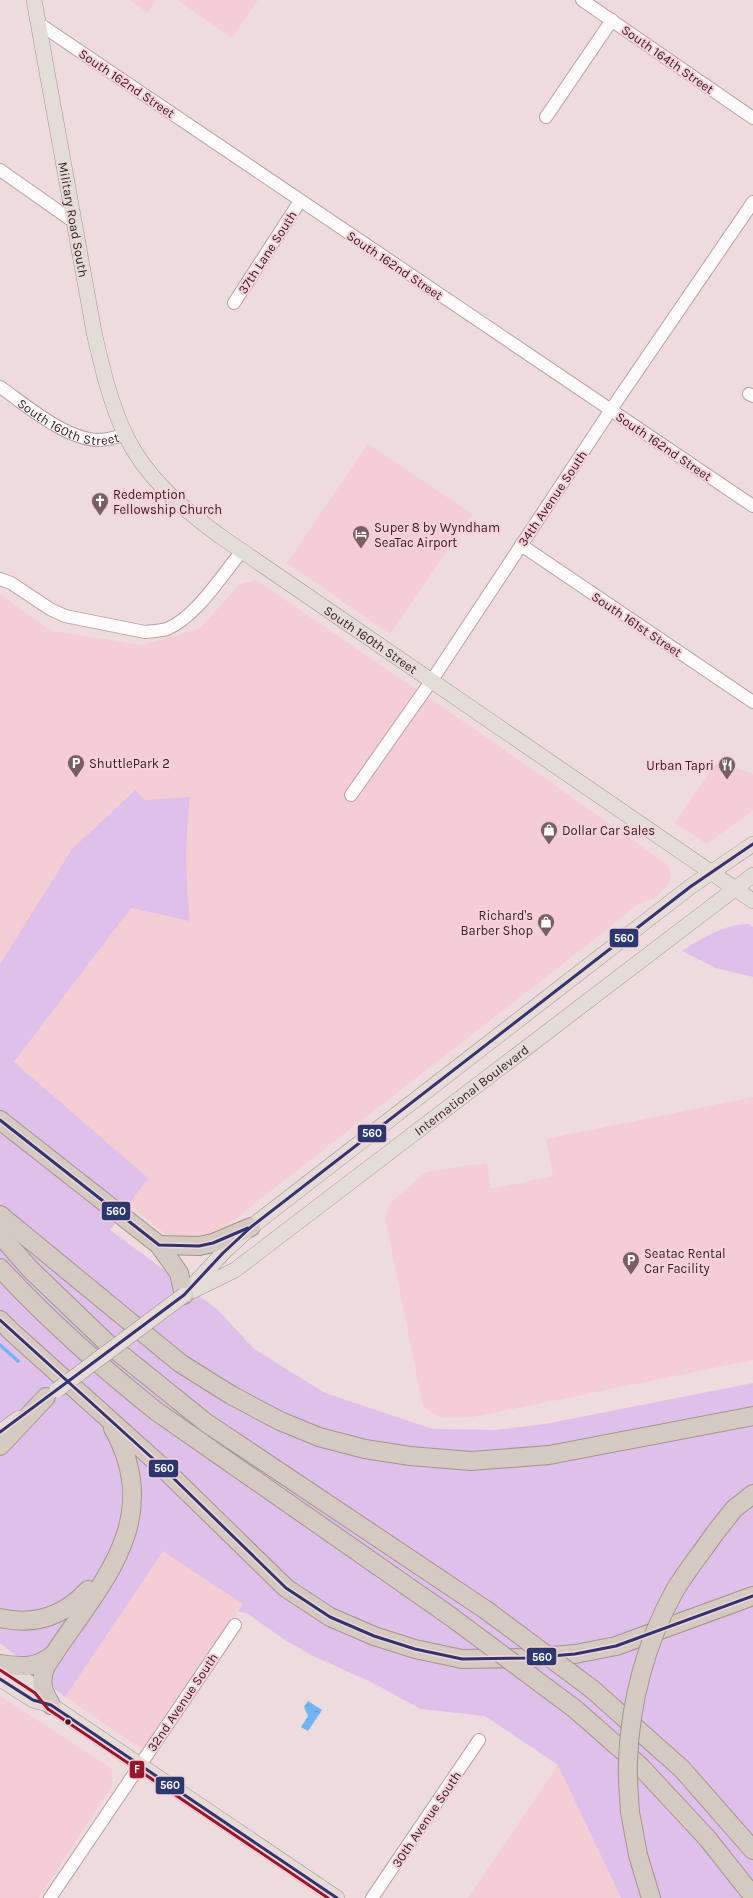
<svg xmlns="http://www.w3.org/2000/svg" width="753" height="1898" font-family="Karla,sans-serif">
  <defs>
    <pattern id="water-ripples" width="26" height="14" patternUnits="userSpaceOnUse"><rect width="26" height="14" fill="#73b4f3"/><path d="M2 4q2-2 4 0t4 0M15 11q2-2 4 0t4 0" fill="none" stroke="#649ad0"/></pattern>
  </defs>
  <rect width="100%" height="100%" fill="#eddbde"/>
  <g fill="#f4ced4">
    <path d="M 129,0 L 156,0 L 148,13 Z"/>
    <path d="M 177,0 L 258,0 L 232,38 Z"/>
    <path d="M 368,444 L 472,514 L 390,634 L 287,563 Z"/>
    <path d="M 256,580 L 489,739 L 668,865 L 671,875 L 667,886 L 655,898 L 638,904 L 595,939 L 218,1232 L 193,1237 L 165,1234 L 0,1100 L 0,1081 L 185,836 L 190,797 L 145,800 L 134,790 L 72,849 L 0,964 L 0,594 L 45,627 L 54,631 L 142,645 L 199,629 L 239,585 Z"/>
    <path d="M 717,761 L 753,774 L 753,810 L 707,844 L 675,823 Z"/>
    <path d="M 753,1097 L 753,1360 L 473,1417 L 441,1418 L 423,1407 L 385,1217 L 390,1203 L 426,1172 L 469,1165 L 487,1164 L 491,1189 L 553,1176 L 546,1139 Z"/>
    <path d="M 163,1551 L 243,1604 L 145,1751 L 65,1697 Z"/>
    <path d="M 0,1696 L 111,1768 L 113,1779 L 111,1787 L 39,1898 L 0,1898 Z"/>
    <path d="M 558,1765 L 621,1898 L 468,1898 Z"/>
  </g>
  <g fill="#dec0ea">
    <path d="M 135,790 L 145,800 L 190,797 C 185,840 185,878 190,921 L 131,908 L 14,1062 L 148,1178 L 110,1230 L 218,1310 L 254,1349 L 325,1393 L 432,1429 L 496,1430 L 545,1424 L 753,1383 L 753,1898 L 621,1898 L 558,1765 L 485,1716 L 421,1709 L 371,1682 L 311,1655 L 285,1640 L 248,1614 L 238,1611 L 243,1604 L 163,1551 L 65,1697 L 55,1689 L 52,1684 L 0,1643 L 0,964 L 72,849 Z"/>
    <path d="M 749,924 L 753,927 L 753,977 L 716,968 L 682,951 C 700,939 727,923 749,924 Z"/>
  </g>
  <path fill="url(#water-ripples)" d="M 308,1701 L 322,1710 L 308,1731 L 301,1727 L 308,1716 L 304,1707 Z"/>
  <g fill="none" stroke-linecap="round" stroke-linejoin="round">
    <path stroke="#73b4f3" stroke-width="3.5" d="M 0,1345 L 18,1361"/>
    <g stroke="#b8a1a5" stroke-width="14">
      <g id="minor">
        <path d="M 582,0 L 753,118"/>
        <path d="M 38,23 L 753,506"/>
        <path d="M 546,117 L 612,20"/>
        <path d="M 0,170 L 74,222"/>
        <path d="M 234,303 L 300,201"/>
        <path id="s1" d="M 0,387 C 26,405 65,439 98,440 C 107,440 116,437 125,435"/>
        <path d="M 749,394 L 753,396"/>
        <path d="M 521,545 L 753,702"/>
        <path d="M 0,579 L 11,583 L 50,609 L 65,616 L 145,632 C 152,631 160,631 167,629 C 196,617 222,575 242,551"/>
        <path d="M 351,795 L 432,680 L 610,411 L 753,202"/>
        <path d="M 50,1898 L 235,1625"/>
        <path d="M 372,1898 L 479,1740"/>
      </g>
    </g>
    <g stroke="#a5938b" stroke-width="16">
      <g id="major">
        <path id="s2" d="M 34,0 L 94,332 C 102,367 110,402 125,434 C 145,477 183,509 220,536 L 753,901"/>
        <path id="s3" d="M 192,1291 L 235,1270 L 753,875"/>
        <path d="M 184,1295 L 223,1253 L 251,1227 L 690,887 L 753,844"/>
        <path d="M 0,1432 L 19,1418"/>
        <path d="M 1,1664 L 38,1689 L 51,1705 L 337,1898"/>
        <path d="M 0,1679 L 33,1700 L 51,1705"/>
      </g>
    </g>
    <g stroke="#a5938b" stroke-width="20">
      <g id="highway">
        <path d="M 0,1120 L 159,1245 L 179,1273 L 184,1295"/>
        <path d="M 0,1215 L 180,1363 L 231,1395 L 280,1421 L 319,1437 L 365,1449 L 410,1456 L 471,1461 L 549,1455 L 753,1416"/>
        <path d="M 0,1235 L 30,1269 L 107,1343 L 205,1422 L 486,1610"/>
        <path d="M 159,1245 L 199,1246 L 213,1243 L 251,1227"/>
        <path d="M 0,1268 C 48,1320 101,1367 156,1411 L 450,1616"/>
        <path d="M 0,1320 L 13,1333 L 161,1466 L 286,1588 L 330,1617 L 374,1636 L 415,1649 L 462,1659 L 528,1658 L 575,1654 L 616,1646 L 753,1596"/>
        <path d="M 0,1446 L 46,1397"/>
        <path d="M 715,1533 L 734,1509 L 753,1494"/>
        <path d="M 0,1618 C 35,1626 64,1616 88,1590"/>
        <path d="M 0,1664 C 23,1667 34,1669 53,1655"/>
        <path d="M 592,1689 L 682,1769 L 753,1850"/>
        <path d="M 51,1705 C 43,1691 39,1682 46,1666 C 95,1589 167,1524 113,1428"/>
        <path d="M 575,1709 L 640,1766 L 707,1838 L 753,1896"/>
        <path d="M 630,1812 L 638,1855 L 651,1898"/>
      </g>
    </g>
    <use href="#minor" stroke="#fcfafa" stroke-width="12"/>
    <use href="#major" stroke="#e4ddd7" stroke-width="15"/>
    <use href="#highway" stroke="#d4cac1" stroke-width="18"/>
    <g stroke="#a5938b" stroke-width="16" stroke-linecap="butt">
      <path id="major-bridge" d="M 57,1390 L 184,1295"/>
    </g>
    <g stroke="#a5938b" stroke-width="20" stroke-linecap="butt">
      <g id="highway-bridge">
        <path d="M 486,1610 L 592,1689"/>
        <path d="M 450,1616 L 575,1709"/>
        <path d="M 630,1812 C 629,1795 627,1778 628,1761 C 630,1702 646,1642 675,1590 C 687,1570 702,1552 715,1533"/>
      </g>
    </g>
    <use href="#major-bridge" stroke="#e4ddd7" stroke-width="15"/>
    <use href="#highway-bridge" stroke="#d4cac1" stroke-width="18"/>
    <g stroke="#f5d3d8" stroke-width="6">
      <g id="bus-1">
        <path d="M 0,1120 L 159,1245 L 199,1246 L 213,1243 L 248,1228"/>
        <path d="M 0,1320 L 161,1466 L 286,1588 L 330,1617 L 374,1636 L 415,1649 L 462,1659 L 528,1658 L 575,1654 L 616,1646 L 753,1596"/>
        <path d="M 0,1432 L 184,1295 L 223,1253 L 251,1227 L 690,887 L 753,844"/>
        <path d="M 0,1679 L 33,1700 L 51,1705 L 337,1898"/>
      </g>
    </g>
    <g stroke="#f5d3d8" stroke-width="6">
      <path id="bus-2" d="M 0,1670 L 35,1693 L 48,1709 L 328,1898"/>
    </g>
    <use href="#bus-1" stroke="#2b376e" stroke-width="3"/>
    <use href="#bus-2" stroke="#96172e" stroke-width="3"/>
  </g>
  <defs>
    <g id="church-pin" transform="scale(0.9)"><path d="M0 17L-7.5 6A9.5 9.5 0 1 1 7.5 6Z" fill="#785e63" stroke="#f5d3d8"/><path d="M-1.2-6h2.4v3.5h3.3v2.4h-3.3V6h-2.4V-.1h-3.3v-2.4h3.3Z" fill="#fff"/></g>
    <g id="hotel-pin" transform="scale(0.9)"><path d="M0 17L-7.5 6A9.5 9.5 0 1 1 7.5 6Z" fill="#785e63" stroke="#f5d3d8"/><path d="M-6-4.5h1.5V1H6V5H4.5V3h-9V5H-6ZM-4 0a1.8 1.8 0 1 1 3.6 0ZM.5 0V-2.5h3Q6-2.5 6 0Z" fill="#fff"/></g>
    <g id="parking-pin" transform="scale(0.9)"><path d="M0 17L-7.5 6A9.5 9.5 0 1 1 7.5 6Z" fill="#785e63" stroke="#f5d3d8"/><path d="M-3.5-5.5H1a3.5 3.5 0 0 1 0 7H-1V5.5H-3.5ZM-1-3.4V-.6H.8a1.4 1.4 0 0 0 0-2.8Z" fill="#fff"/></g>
    <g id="restaurant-pin" transform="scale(0.9)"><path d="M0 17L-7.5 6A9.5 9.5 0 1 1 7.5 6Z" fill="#785e63" stroke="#f5d3d8"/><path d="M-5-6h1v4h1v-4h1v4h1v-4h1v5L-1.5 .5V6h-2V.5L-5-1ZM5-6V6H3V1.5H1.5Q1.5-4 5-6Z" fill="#fff"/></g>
    <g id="shop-pin" transform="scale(0.9)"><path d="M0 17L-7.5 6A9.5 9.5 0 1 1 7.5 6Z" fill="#785e63" stroke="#f5d3d8"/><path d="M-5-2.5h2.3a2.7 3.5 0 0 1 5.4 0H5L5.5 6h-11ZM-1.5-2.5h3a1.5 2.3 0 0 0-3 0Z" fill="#fff"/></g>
  </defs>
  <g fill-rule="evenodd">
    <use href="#church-pin" x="100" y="501"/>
    <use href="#hotel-pin" x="361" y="534"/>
    <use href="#parking-pin" x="76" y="763"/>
    <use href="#restaurant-pin" x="727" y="765"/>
    <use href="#shop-pin" x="549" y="830"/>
    <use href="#shop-pin" x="546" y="922"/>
    <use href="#parking-pin" x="631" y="1260"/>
  </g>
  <circle fill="#391b21" stroke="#f5d3d8" stroke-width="1.5" cx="68" cy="1722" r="3.5"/>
  <g text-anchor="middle" stroke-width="4" stroke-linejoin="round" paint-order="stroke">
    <g font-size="13" fill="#391b21" stroke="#f5d3d8">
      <text transform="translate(668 59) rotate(35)" y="5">South 164th Street</text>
      <text transform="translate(127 83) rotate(34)" y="5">South 162nd Street</text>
      <text dy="5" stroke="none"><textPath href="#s2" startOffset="223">Military Road South</textPath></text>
      <text transform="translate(267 252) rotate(-57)" y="5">37th Lane South</text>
      <text transform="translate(395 265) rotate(34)" y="5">South 162nd Street</text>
      <text dy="5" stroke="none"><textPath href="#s1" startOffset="79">South 160th Street</textPath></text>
      <text transform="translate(664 446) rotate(34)" y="5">South 162nd Street</text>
      <text transform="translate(552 498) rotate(-56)" y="5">34th Avenue South</text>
      <text transform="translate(637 624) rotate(34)" y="5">South 161st Street</text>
      <text dy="5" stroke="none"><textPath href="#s2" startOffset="768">South 160th Street</textPath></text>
      <text dy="5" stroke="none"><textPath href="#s3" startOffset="345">International Boulevard</textPath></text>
      <text transform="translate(182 1702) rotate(-56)" y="5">32nd Avenue South</text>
      <text transform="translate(426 1819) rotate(-56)" y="5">30th Avenue South</text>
    </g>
    <g font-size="13" fill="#391b21" stroke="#f5d3d8" text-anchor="start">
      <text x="113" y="499">Redemption<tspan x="113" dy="15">Fellowship Church</tspan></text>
      <text x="374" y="532">Super 8 by Wyndham<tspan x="374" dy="15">SeaTac Airport</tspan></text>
      <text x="89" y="768">ShuttlePark 2</text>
      <text x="714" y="770" text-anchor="end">Urban Tapri</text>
      <text x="562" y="835">Dollar Car Sales</text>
      <text x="533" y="920" text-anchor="end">Richard's<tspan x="533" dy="15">Barber Shop</tspan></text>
      <text x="644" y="1258">Seatac Rental<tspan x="644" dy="15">Car Facility</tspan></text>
    </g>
  </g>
  <g stroke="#f5d3d8" stroke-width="1.5">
    <rect x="609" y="928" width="30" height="20" rx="4" fill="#2b376e"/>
    <rect x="357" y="1124" width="30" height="19" rx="4" fill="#2b376e"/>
    <rect x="101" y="1201" width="30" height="20" rx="4" fill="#2b376e"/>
    <rect x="148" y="1459" width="31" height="19" rx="4" fill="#2b376e"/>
    <rect x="526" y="1647" width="31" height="19" rx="4" fill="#2b376e"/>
    <rect x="129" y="1760" width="16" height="19" rx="4" fill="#96172e"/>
    <rect x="155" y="1776" width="30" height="19" rx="4" fill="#2b376e"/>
  </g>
  <g font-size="11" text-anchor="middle" font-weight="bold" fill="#fff">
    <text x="624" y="942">560</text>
    <text x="372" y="1137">560</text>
    <text x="116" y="1215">560</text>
    <text x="164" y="1472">560</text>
    <text x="542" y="1661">560</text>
    <text x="137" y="1773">F</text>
    <text x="170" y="1789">560</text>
  </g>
</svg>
